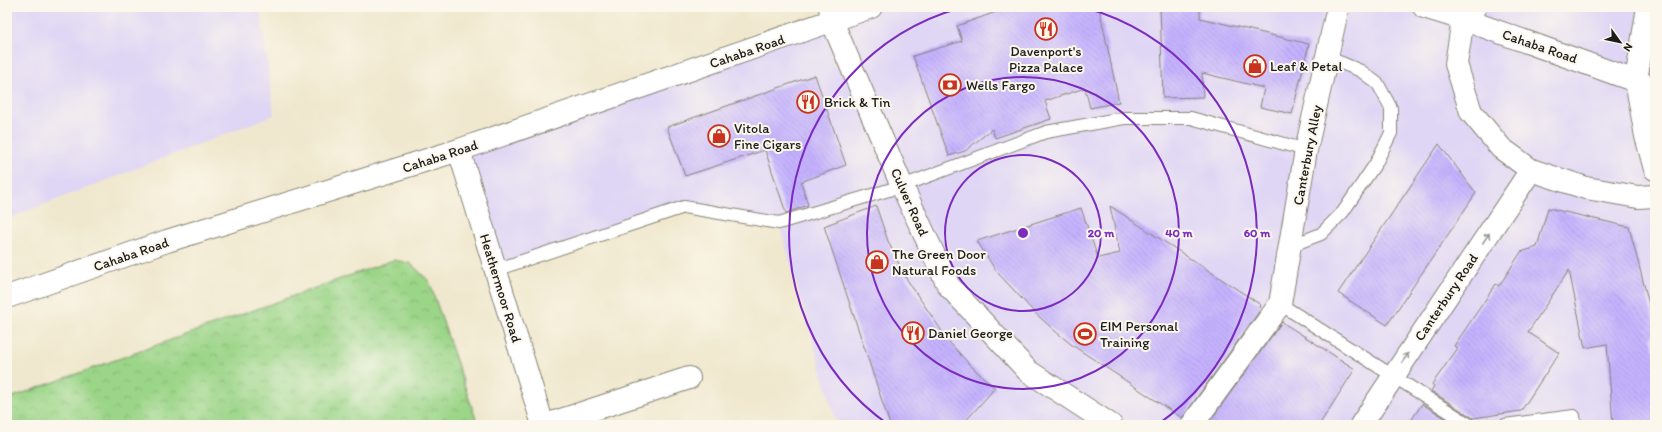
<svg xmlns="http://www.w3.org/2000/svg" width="1662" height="432" font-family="Itim,sans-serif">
  <defs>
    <pattern id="park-crowns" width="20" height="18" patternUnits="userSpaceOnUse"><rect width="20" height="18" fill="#9bd588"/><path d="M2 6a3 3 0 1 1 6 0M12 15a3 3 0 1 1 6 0" fill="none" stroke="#85b675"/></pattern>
    <pattern id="building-back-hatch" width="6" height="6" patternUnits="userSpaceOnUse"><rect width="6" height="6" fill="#c5b2fe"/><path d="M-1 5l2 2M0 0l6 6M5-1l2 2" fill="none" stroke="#a998d9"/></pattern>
  </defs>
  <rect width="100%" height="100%" fill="#fbf7ec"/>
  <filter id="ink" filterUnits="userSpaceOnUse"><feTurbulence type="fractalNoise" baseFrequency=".025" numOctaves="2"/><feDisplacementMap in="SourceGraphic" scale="8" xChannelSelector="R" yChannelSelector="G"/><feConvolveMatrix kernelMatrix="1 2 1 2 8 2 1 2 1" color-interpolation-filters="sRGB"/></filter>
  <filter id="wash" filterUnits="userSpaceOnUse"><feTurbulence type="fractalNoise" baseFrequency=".012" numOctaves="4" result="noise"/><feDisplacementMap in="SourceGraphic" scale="16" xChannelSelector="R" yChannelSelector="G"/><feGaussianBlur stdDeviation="0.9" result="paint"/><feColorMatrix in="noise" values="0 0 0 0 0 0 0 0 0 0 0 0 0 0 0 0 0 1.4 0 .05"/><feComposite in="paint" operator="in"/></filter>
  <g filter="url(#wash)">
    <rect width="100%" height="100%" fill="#f0e8ce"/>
    <g fill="#dfd5f5">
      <path d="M 7,7 L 260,7 L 274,115 L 7,219 Z"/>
      <path d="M 871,7 L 1655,7 L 1655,425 L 837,425 L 779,223 L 684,207 L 495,270 L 459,150 Z"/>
    </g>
    <path fill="url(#park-crowns)" stroke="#5c7852" d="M 393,260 L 410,263 L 429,281 L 478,425 L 7,425 L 7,399 Z"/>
    <g id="blocks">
      <g fill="url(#building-back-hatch)">
        <path d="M 1010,7 L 1099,7 L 1119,102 L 1090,108 L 1085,88 L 1045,101 L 1051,119 L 995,138 L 992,129 L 965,151 L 949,156 L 913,56 L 962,41 L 957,26 Z"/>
        <path d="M 1160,7 L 1200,7 L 1200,18 L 1309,44 L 1292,114 L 1260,107 L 1264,88 L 1202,73 L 1203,97 L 1163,98 Z"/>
        <path d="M 815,75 L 846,165 L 801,182 L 808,205 L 786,213 L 765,150 L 685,176 L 667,127 Z"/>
        <path d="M 1439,144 L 1476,193 L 1387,325 L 1338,293 Z"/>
        <path d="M 876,206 L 888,241 L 904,275 L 918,296 L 950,343 L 971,366 L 995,388 L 962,425 L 890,425 L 824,226 Z"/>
        <path d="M 1110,206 L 1261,305 L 1259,307 L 1261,309 L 1182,418 L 1072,345 L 1055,331 L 1035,313 L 996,271 L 977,241 L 1081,208 L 1098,258 L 1120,253 Z"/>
        <path d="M 1548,208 L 1629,227 L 1655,327 L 1655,331 L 1651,338 L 1655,353 L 1655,425 L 1613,425 L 1607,344 L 1585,348 L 1569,270 L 1528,332 L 1559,353 L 1521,411 L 1473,418 L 1431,391 L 1434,386 L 1432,384 L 1458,348 L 1454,346 L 1496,284 L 1499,286 L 1521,252 L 1537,247 Z"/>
        <path d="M 1282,322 L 1355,369 L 1319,425 L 1207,425 Z"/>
        <path d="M 1422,404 L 1450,421 L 1421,425 L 1408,425 Z"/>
      </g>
    </g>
  </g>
  <g filter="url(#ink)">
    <use href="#blocks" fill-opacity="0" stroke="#868275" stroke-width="1"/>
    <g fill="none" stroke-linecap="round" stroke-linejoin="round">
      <g stroke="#868275" stroke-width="14">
        <g id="lane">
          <path d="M 1290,246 L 1321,234 L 1343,212 L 1376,163 L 1391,133 L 1391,108 L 1378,84 L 1361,71 L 1327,57"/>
          <path d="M 495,270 L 684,207 L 779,223 L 902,186 L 1046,132 L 1124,118 L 1191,118 L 1306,150"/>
          <path d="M 1280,304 L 1470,425"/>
          <path d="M 1505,425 L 1574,416 L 1575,425"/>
        </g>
      </g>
      <g stroke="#868275" stroke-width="24">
        <g id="street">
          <path d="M 830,7 L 832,21 L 902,186 L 948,285 L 1028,371 L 1111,425"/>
          <path d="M 1475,7 L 1463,19 L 1456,64 L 1471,112 L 1501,148 L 1531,170 L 1586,188 L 1638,197 L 1655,196"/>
          <path d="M 459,150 L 543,425"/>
          <path d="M 546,425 L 689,378"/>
          <path d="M 1192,425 L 1280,304 L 1306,150 L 1338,7"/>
          <path d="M 1361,425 L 1531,170"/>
        </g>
      </g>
      <g stroke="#868275" stroke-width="24">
        <g id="secondary">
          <path d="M 1424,7 L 1463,19 L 1655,88"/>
          <path d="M 1648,7 L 1636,80 L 1646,136 L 1655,169"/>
          <path d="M 7,297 L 167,241 L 459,150 L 871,7"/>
        </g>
      </g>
      <use href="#lane" stroke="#fff" stroke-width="12"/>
      <use href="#street" stroke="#fff" stroke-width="22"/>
      <use href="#secondary" stroke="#fff" stroke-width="22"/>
    </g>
    <defs><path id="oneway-shaft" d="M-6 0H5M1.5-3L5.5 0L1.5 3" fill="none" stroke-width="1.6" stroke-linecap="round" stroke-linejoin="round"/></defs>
    <g stroke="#999">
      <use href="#oneway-shaft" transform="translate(1486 238) rotate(-56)"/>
      <use href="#oneway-shaft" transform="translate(1405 358) rotate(-56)"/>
    </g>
  </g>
  <g fill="none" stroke="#7b2cbf" stroke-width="2">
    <circle cx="1023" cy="233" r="78"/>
    <circle cx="1023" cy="233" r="156"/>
    <path d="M889 425A234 234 0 0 1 960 8M1086 8A234 234 0 0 1 1157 425"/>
  </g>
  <defs>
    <g id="restaurant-ring" transform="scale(1.15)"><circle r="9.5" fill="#fbf7ec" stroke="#c8321e" stroke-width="1.5"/><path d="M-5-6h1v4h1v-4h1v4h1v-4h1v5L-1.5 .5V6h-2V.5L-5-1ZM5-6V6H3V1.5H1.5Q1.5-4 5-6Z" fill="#c8321e"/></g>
    <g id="shop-ring" transform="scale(1.15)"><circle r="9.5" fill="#fbf7ec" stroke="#c8321e" stroke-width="1.5"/><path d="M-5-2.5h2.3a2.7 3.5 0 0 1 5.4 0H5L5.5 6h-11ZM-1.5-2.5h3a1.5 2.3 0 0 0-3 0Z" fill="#c8321e"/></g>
    <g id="bank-ring" transform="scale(1.15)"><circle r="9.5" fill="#fbf7ec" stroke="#c8321e" stroke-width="1.5"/><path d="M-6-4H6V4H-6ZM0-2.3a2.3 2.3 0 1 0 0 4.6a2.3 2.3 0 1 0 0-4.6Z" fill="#c8321e"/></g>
    <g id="stadium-ring" transform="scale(1.15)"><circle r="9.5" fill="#fbf7ec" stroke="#c8321e" stroke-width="1.5"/><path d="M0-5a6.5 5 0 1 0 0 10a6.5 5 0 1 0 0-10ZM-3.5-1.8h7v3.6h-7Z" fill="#c8321e"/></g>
  </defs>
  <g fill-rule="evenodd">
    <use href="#restaurant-ring" x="1046" y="29"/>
    <use href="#shop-ring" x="1255" y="66"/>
    <use href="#bank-ring" x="950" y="85"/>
    <use href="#restaurant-ring" x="808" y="102"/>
    <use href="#shop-ring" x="719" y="136"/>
    <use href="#shop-ring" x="877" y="262"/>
    <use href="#restaurant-ring" x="913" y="333"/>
    <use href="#stadium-ring" x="1085" y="334"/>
  </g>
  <g text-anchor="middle" stroke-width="4" stroke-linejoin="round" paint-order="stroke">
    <g font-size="14" fill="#1c1c1c" stroke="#fbf7ec">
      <text transform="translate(1540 46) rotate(19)" y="5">Cahaba Road</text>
      <text transform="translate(747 51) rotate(-19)" y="5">Cahaba Road</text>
      <text transform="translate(1307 155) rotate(-79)" y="5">Canterbury Alley</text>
      <text transform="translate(440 156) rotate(-18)" y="5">Cahaba Road</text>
      <text transform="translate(910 202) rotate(66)" y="5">Culver Road</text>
      <text transform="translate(131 254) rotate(-19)" y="5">Cahaba Road</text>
      <text transform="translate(501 288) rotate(73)" y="5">Heathermoor Road</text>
      <text transform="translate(1446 297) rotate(-56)" y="5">Canterbury Road</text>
    </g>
    <g font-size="14" fill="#1c1c1c" stroke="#fbf7ec" text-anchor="start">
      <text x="1046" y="56" text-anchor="middle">Davenport's<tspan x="1046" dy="16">Pizza Palace</tspan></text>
      <text x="1270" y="71">Leaf &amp; Petal</text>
      <text x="966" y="90">Wells Fargo</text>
      <text x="824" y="107">Brick &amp; Tin</text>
      <text x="734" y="133">Vitola<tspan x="734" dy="16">Fine Cigars</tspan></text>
      <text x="892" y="259">The Green Door<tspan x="892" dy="16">Natural Foods</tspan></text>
      <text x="1100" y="331">EIM Personal<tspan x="1100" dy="16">Training</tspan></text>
      <text x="928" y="338">Daniel George</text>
    </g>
  </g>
  <circle cx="1023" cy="233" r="6" fill="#7b2cbf" stroke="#fbf7ec" stroke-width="2"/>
  <g font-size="12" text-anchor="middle" font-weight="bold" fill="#7b2cbf" stroke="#fbf7ec" stroke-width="4" stroke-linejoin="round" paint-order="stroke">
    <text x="1101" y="237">20 m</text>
    <text x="1179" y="237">40 m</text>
    <text x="1257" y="237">60 m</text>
  </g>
  <rect width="1662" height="432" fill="none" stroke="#fbf7ec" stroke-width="24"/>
  <g transform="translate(1620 42) rotate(123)" stroke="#fbf7ec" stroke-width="3" paint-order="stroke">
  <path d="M0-3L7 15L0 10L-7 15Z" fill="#1c1c1c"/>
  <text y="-6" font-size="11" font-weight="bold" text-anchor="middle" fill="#1c1c1c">N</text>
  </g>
</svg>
